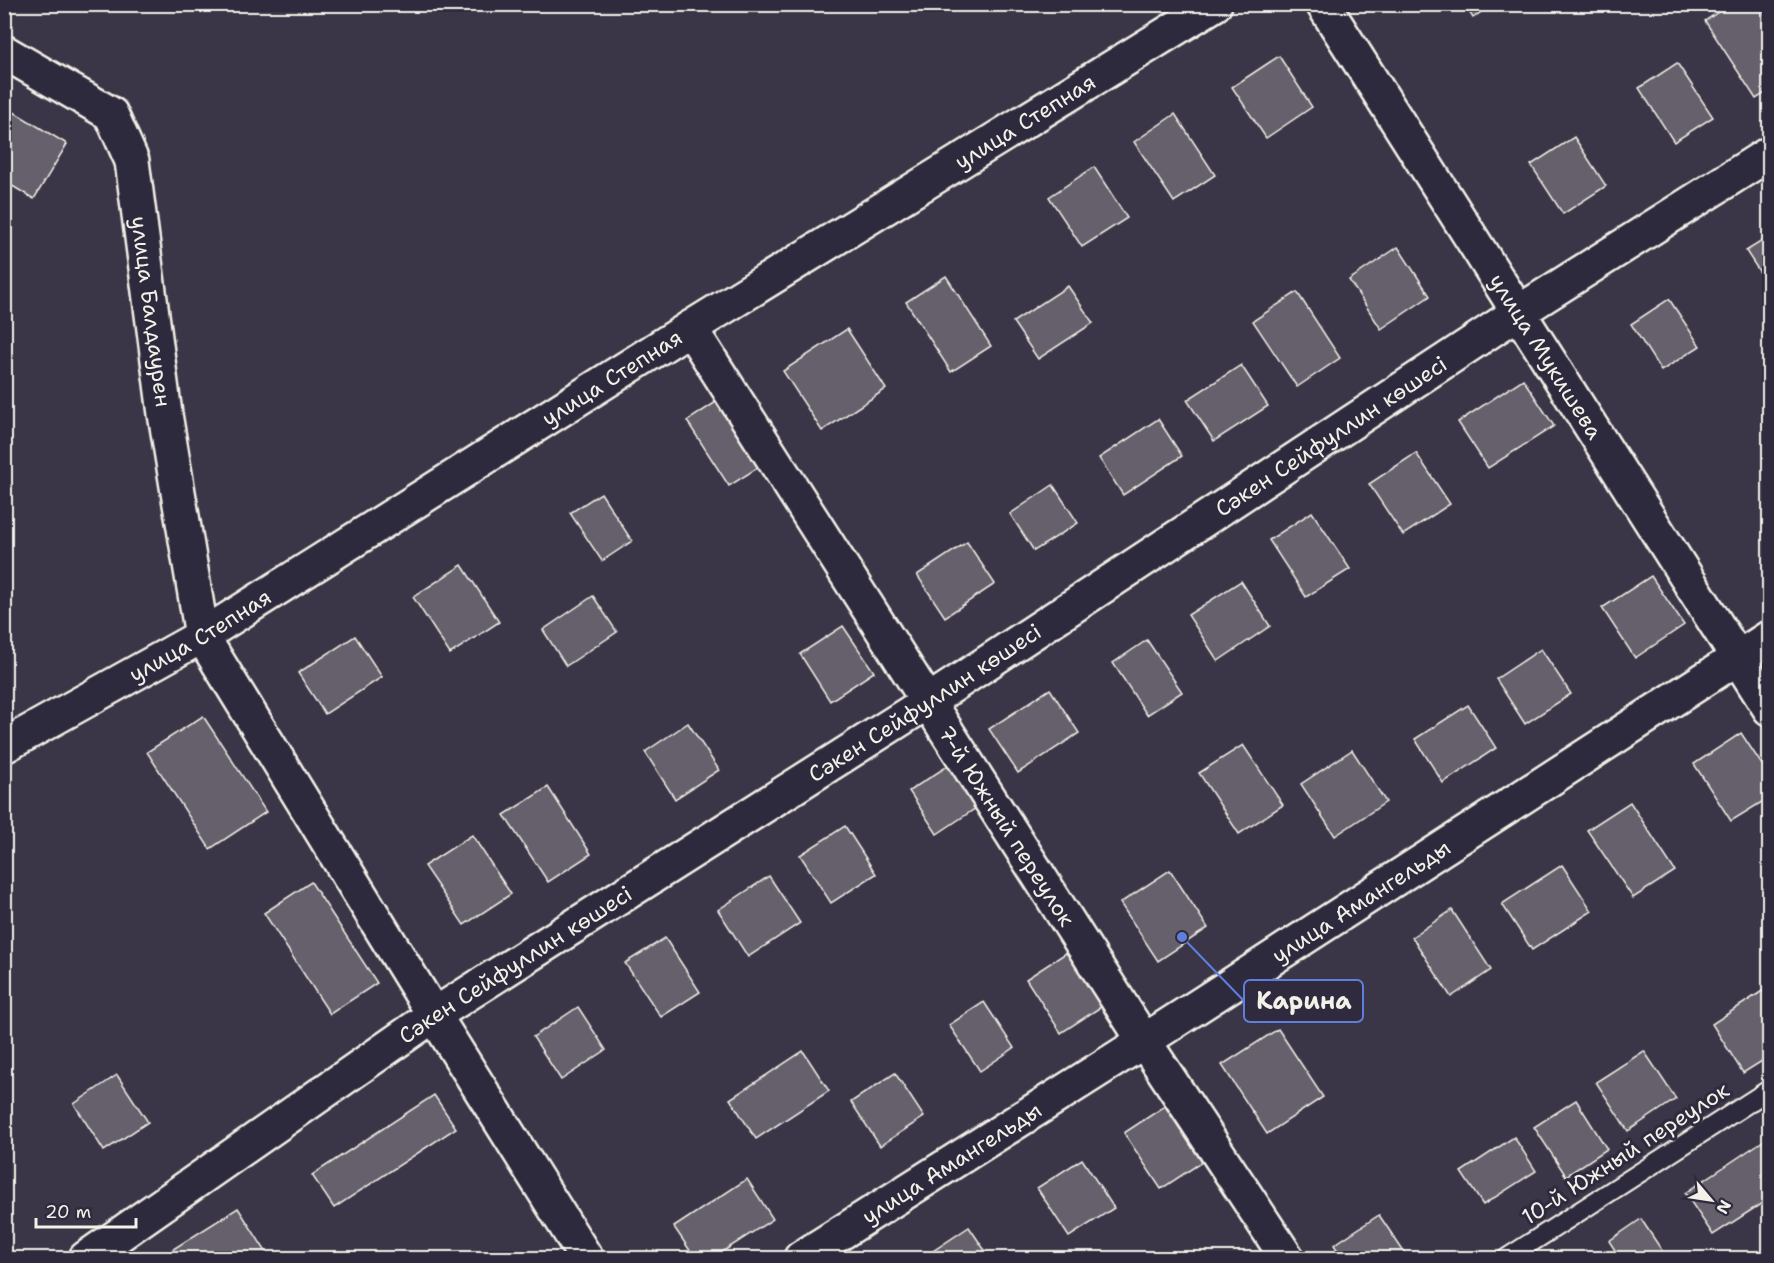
<svg xmlns="http://www.w3.org/2000/svg" width="1774" height="1263" font-family="'Shantell Sans',sans-serif">
  <rect width="100%" height="100%" fill="#3b3647"/>
  <filter id="ink" filterUnits="userSpaceOnUse"><feTurbulence type="fractalNoise" baseFrequency=".0167" numOctaves="2"/><feDisplacementMap in="SourceGraphic" scale="12" xChannelSelector="R" yChannelSelector="G"/><feConvolveMatrix kernelMatrix="1 2 1 2 8 2 1 2 1" color-interpolation-filters="sRGB"/></filter>
  <g filter="url(#ink)">
    <g fill="#65616c" stroke="#f4f1e8" stroke-width="1.5">
      <path d="M 1464,4 L 1492,4 L 1473,18 Z"/>
      <path d="M 1730,4 L 1758,4 L 1770,21 L 1770,90 L 1756,99 L 1705,21 Z"/>
      <path d="M 1279,56 L 1312,107 L 1266,138 L 1232,87 Z"/>
      <path d="M 1677,63 L 1713,117 L 1674,142 L 1639,88 Z"/>
      <path d="M 4,106 L 67,144 L 34,199 L 4,181 Z"/>
      <path d="M 1175,114 L 1215,175 L 1174,202 L 1134,142 Z"/>
      <path d="M 1574,137 L 1606,186 L 1563,214 L 1531,165 Z"/>
      <path d="M 1094,167 L 1127,218 L 1082,247 L 1049,197 Z"/>
      <path d="M 1770,236 L 1770,288 L 1746,251 Z"/>
      <path d="M 1398,247 L 1430,296 L 1381,329 L 1349,280 Z"/>
      <path d="M 946,276 L 991,346 L 951,372 L 906,302 Z"/>
      <path d="M 1068,286 L 1093,323 L 1038,359 L 1013,322 Z"/>
      <path d="M 1297,292 L 1340,358 L 1297,387 L 1253,321 Z"/>
      <path d="M 1669,299 L 1700,346 L 1661,371 L 1631,324 Z"/>
      <path d="M 847,329 L 886,389 L 822,431 L 783,371 Z"/>
      <path d="M 1241,365 L 1268,406 L 1214,441 L 1187,400 Z"/>
      <path d="M 1523,379 L 1554,426 L 1488,468 L 1458,422 Z"/>
      <path d="M 719,400 L 762,465 L 729,486 L 687,421 Z"/>
      <path d="M 1158,419 L 1182,456 L 1123,495 L 1099,458 Z"/>
      <path d="M 1416,453 L 1450,504 L 1403,535 L 1369,484 Z"/>
      <path d="M 1053,485 L 1078,523 L 1034,551 L 1010,514 Z"/>
      <path d="M 601,493 L 632,541 L 602,561 L 570,513 Z"/>
      <path d="M 1312,512 L 1350,569 L 1306,597 L 1269,540 Z"/>
      <path d="M 967,542 L 995,584 L 945,617 L 917,575 Z"/>
      <path d="M 462,565 L 499,622 L 450,654 L 413,597 Z"/>
      <path d="M 1651,576 L 1684,625 L 1635,658 L 1602,608 Z"/>
      <path d="M 1241,581 L 1270,626 L 1218,661 L 1188,615 Z"/>
      <path d="M 593,596 L 617,632 L 566,666 L 543,630 Z"/>
      <path d="M 843,626 L 874,672 L 830,701 L 800,654 Z"/>
      <path d="M 355,636 L 382,677 L 325,714 L 298,673 Z"/>
      <path d="M 1147,640 L 1182,692 L 1147,715 L 1113,663 Z"/>
      <path d="M 1541,649 L 1571,694 L 1525,724 L 1496,679 Z"/>
      <path d="M 1050,689 L 1079,733 L 1018,773 L 989,729 Z"/>
      <path d="M 1468,705 L 1496,748 L 1443,783 L 1415,739 Z"/>
      <path d="M 203,716 L 266,812 L 210,849 L 147,752 Z"/>
      <path d="M 688,723 L 719,770 L 675,799 L 645,752 Z"/>
      <path d="M 1741,733 L 1770,777 L 1770,797 L 1731,821 L 1694,764 Z"/>
      <path d="M 1243,745 L 1283,805 L 1239,834 L 1199,773 Z"/>
      <path d="M 1352,750 L 1386,802 L 1335,836 L 1301,784 Z"/>
      <path d="M 952,763 L 979,806 L 937,834 L 909,791 Z"/>
      <path d="M 548,787 L 591,854 L 548,882 L 504,815 Z"/>
      <path d="M 1630,802 L 1675,871 L 1633,898 L 1587,830 Z"/>
      <path d="M 845,826 L 876,874 L 831,903 L 800,855 Z"/>
      <path d="M 472,835 L 511,894 L 464,925 L 424,866 Z"/>
      <path d="M 1562,865 L 1592,911 L 1532,950 L 1502,904 Z"/>
      <path d="M 1170,870 L 1208,928 L 1158,961 L 1120,903 Z"/>
      <path d="M 769,876 L 800,923 L 748,957 L 718,910 Z"/>
      <path d="M 311,882 L 377,983 L 330,1014 L 264,913 Z"/>
      <path d="M 1452,910 L 1491,970 L 1451,997 L 1412,937 Z"/>
      <path d="M 665,938 L 700,992 L 661,1017 L 625,963 Z"/>
      <path d="M 1072,949 L 1107,1003 L 1061,1033 L 1026,979 Z"/>
      <path d="M 1770,986 L 1770,1056 L 1743,1073 L 1712,1024 Z"/>
      <path d="M 984,1002 L 1014,1048 L 980,1071 L 949,1025 Z"/>
      <path d="M 578,1007 L 606,1050 L 561,1080 L 533,1037 Z"/>
      <path d="M 1278,1029 L 1323,1097 L 1267,1134 L 1222,1065 Z"/>
      <path d="M 803,1051 L 829,1091 L 756,1139 L 730,1099 Z"/>
      <path d="M 1644,1051 L 1676,1099 L 1628,1131 L 1596,1082 Z"/>
      <path d="M 895,1073 L 924,1117 L 880,1146 L 851,1102 Z"/>
      <path d="M 117,1075 L 148,1122 L 104,1151 L 74,1104 Z"/>
      <path d="M 434,1095 L 456,1128 L 334,1208 L 312,1175 Z"/>
      <path d="M 1576,1100 L 1607,1149 L 1566,1176 L 1534,1127 Z"/>
      <path d="M 1165,1106 L 1202,1162 L 1161,1189 L 1124,1133 Z"/>
      <path d="M 1514,1137 L 1536,1171 L 1483,1205 L 1461,1172 Z"/>
      <path d="M 1766,1139 L 1770,1145 L 1770,1198 L 1713,1235 L 1685,1193 Z"/>
      <path d="M 1082,1159 L 1114,1208 L 1069,1237 L 1037,1188 Z"/>
      <path d="M 747,1179 L 773,1219 L 713,1258 L 695,1258 L 674,1227 Z"/>
      <path d="M 238,1208 L 270,1258 L 159,1258 Z"/>
      <path d="M 1379,1215 L 1408,1258 L 1343,1258 L 1334,1245 Z"/>
      <path d="M 1641,1219 L 1667,1258 L 1620,1258 L 1609,1241 Z"/>
      <path d="M 969,1227 L 990,1258 L 938,1258 L 933,1251 Z"/>
    </g>
    <g fill="none" stroke-linecap="round" stroke-linejoin="round">
      <g stroke="#f4f1e8" stroke-width="22">
        <path id="service" d="M 1507,1258 L 1770,1089"/>
      </g>
      <g stroke="#f4f1e8" stroke-width="38">
        <g id="minor">
          <path id="s1" d="M 1323,4 L 1770,709"/>
          <path id="s2" d="M 4,52 L 111,114 L 132,161 L 165,414 L 202,636 L 434,1015 L 586,1258"/>
          <path id="s3" d="M 690,328 L 1144,1041 L 1287,1258"/>
          <path id="s4" d="M 86,1258 L 434,1015 L 929,701 L 1519,312 L 1770,153"/>
          <path id="s5" d="M 801,1258 L 1144,1041 L 1770,637"/>
        </g>
      </g>
      <g stroke="#f4f1e8" stroke-width="38">
        <g id="tertiary">
          <path id="s6" d="M 4,746 L 202,636 L 690,328 L 1215,4"/>
        </g>
      </g>
      <use href="#service" stroke="#2f2a3d" stroke-width="18"/>
      <use href="#minor" stroke="#2f2a3d" stroke-width="33"/>
      <use href="#tertiary" stroke="#2f2a3d" stroke-width="33"/>
    </g>
  </g>
  <g text-anchor="middle" stroke-width="6" stroke-linejoin="round" paint-order="stroke">
    <g font-size="22" fill="#f4f1e8" stroke="#2f2a3d">
      <text dy="8" stroke="none"><textPath href="#s6" startOffset="1197">улица Степная</textPath></text>
      <text dy="8" stroke="none"><textPath href="#s2" startOffset="327">улица Балдаурен</textPath></text>
      <text dy="8" stroke="none"><textPath href="#s1" startOffset="417">улица Мукишева</textPath></text>
      <text dy="8" stroke="none"><textPath href="#s6" startOffset="711">улица Степная</textPath></text>
      <text dy="8" stroke="none"><textPath href="#s4" startOffset="1492">Сәкен Сейфуллин көшесі</textPath></text>
      <text dy="8" stroke="none"><textPath href="#s6" startOffset="225">улица Степная</textPath></text>
      <text dy="8" stroke="none"><textPath href="#s4" startOffset="1006">Сәкен Сейфуллин көшесі</textPath></text>
      <text dy="8" stroke="none"><textPath href="#s3" startOffset="590">7-й Южный переулок</textPath></text>
      <text dy="8" stroke="none"><textPath href="#s5" startOffset="664">улица Амангельды</textPath></text>
      <text dy="8" stroke="none"><textPath href="#s4" startOffset="520">Сәкен Сейфуллин көшесі</textPath></text>
      <text transform="translate(1625 1153) rotate(-33)" y="8">10-й Южный переулок</text>
      <text dy="8" stroke="none"><textPath href="#s5" startOffset="178">улица Амангельды</textPath></text>
    </g>
  </g>
  <path fill="none" stroke="#5e7fdd" stroke-width="2" d="M1182 937L1244 1001"/>
  <circle fill="#5e7fdd" stroke="#2f2a3d" stroke-width="2" cx="1182" cy="937" r="6"/>
  <rect fill="#2f2a3d" stroke="#5e7fdd" stroke-width="2" x="1244" y="980" width="119" height="42" rx="6"/>
  <g font-size="24" text-anchor="middle" font-weight="bold" fill="#f4f1e8">
    <text x="1304" y="1009">Карина</text>
  </g>
  <rect width="1774" height="1263" fill="none" stroke="#2f2a3d" stroke-width="24"/>
  <rect x="12" y="12" width="1750" height="1239" fill="none" stroke="#f4f1e8" stroke-width="2" filter="url(#ink)"/>
  <g transform="translate(1711 1200) rotate(119)" stroke="#2f2a3d" stroke-width="4.5" paint-order="stroke">
  <path d="M0-4.5L10 22L0 15L-10 22Z" fill="#f4f1e8"/>
  <text y="-9" font-size="16" font-weight="bold" text-anchor="middle" fill="#f4f1e8">N</text>
  </g>
  <path d="M36 1218v9h100v-9" fill="none" stroke="#f4f1e8" stroke-width="3"/>
  <text x="45" y="1218" font-size="18" fill="#f4f1e8" stroke="#2f2a3d" stroke-width="4.5" paint-order="stroke">20 m</text>
</svg>
